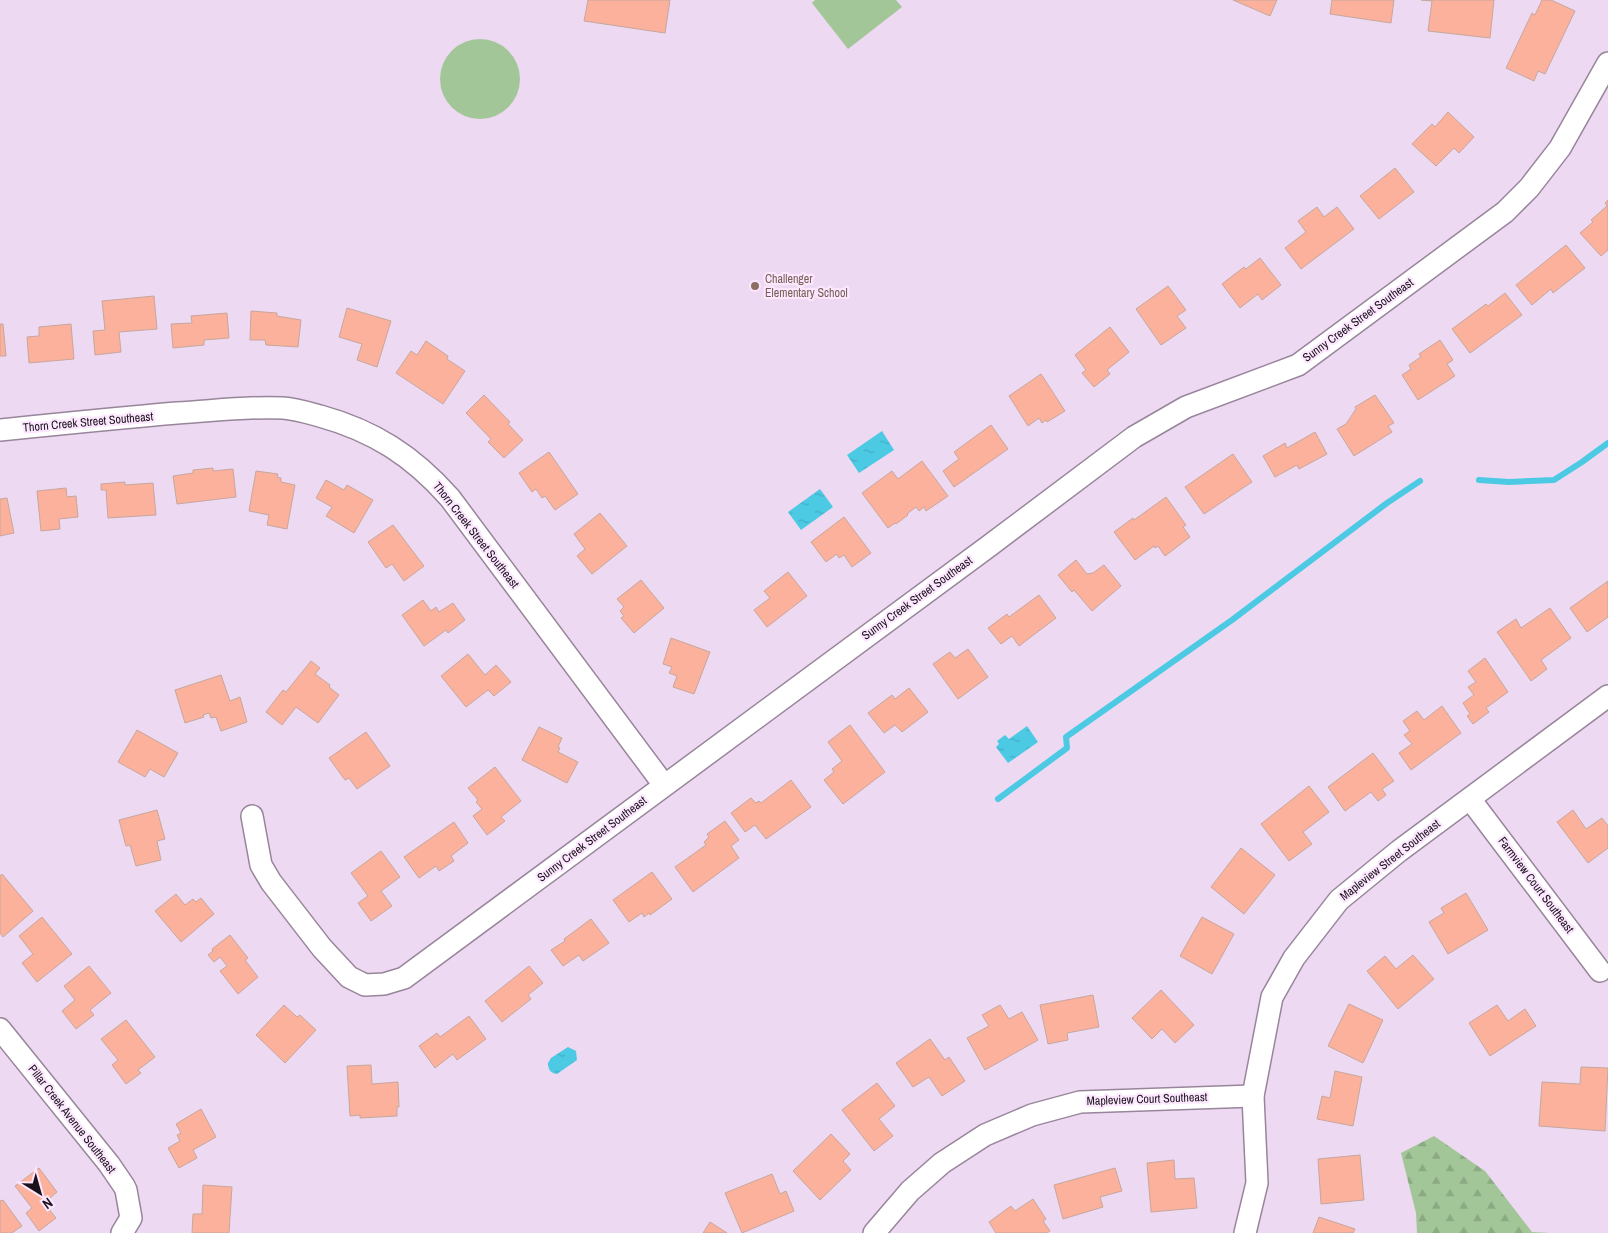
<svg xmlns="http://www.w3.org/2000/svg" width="1608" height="1233" font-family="'Archivo Narrow',sans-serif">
  <defs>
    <pattern id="forest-firs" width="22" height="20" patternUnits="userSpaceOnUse" patternTransform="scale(1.25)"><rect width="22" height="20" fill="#a2c697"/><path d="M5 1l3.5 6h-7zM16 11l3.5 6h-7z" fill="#8ba982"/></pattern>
    <pattern id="water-ripples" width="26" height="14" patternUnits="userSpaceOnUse" patternTransform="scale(1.25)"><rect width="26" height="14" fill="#4ccae4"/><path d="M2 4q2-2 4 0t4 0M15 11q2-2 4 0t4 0" fill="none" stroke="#42acc3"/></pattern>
  </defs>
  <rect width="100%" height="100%" fill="#eed9f2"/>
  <g fill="#a2c697">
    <path d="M 815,0 L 896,0 L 902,7 L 848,49 L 812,3 Z"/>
    <circle cx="480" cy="79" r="40"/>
  </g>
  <path fill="url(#forest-firs)" d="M 1434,1136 L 1485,1171 L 1532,1232 L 1549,1233 L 1417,1233 L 1416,1213 L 1401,1153 Z"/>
  <g fill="url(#water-ripples)">
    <path d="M 882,431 L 894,450 L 859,473 L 847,455 Z"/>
    <path d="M 820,489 L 833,507 L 801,530 L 788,512 Z"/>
    <path d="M 1027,726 L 1038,742 L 1008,763 L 996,747 L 999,744 L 997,741 L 1005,735 L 1009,739 Z"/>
    <path d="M 568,1047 L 576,1051 L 577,1060 L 557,1074 C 550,1073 548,1069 548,1063 L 551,1058 Z"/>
  </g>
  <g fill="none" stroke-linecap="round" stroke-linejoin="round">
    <g stroke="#4ccae4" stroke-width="6">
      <path d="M 1479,480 L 1509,482 L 1554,480 L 1582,462 L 1608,443"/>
      <path d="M 998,799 L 1067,748 L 1066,737 L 1232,620 L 1387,503 L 1420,481"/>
    </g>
  </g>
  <g fill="#fbb19c" stroke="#c6a79e">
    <path d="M 588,0 L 670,0 L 665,33 L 584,21 Z"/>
    <path d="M 1233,0 L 1277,0 L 1270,16 Z"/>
    <path d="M 1332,0 L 1394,0 L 1391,23 L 1330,14 Z"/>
    <path d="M 1421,0 L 1494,0 L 1490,38 L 1428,31 L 1432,1 Z"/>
    <path d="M 1542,0 L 1551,0 L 1575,11 L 1545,74 L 1538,71 L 1534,81 L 1506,68 L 1532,13 L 1535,15 Z"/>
    <path d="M 1448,112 L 1474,137 L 1459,153 L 1454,148 L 1436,166 L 1412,144 L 1432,124 L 1435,127 Z"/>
    <path d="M 1395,168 L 1414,192 L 1379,219 L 1360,196 Z"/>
    <path d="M 1608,200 L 1608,250 L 1601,256 L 1580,233 L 1593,222 L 1591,220 L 1607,206 L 1605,203 Z"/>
    <path d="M 1317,207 L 1324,217 L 1337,207 L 1354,229 L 1301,269 L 1285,248 L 1306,232 L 1298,221 Z"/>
    <path d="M 1566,245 L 1585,268 L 1553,293 L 1551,289 L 1532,305 L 1516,285 Z"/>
    <path d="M 1260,258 L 1281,285 L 1262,300 L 1258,294 L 1240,308 L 1222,284 L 1244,267 L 1246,269 Z"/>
    <path d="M 1168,286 L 1186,310 L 1177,316 L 1186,328 L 1161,345 L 1136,309 Z"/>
    <path d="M 1505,293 L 1522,315 L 1470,353 L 1452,329 L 1486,304 L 1488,306 Z"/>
    <path d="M 154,296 L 157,329 L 119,332 L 121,352 L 95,355 L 93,331 L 105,330 L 102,301 Z"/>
    <path d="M 347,308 L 391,321 L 377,367 L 357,360 L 362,344 L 339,337 Z"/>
    <path d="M 251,311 L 277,313 L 277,316 L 301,320 L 298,347 L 266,345 L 265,340 L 250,340 Z"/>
    <path d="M 227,313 L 229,338 L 204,340 L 204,345 L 173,348 L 171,324 L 192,323 L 191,316 Z"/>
    <path d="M 0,324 L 3,324 L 6,356 L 0,356 Z"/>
    <path d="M 71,324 L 74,359 L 29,363 L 27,337 L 39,336 L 39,327 Z"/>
    <path d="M 1110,327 L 1129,352 L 1107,370 L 1110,374 L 1094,387 L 1082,373 L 1086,370 L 1075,355 Z"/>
    <path d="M 1440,340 L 1453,360 L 1447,364 L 1455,376 L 1418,400 L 1402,375 L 1411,369 L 1409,365 L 1421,357 L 1419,354 Z"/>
    <path d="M 426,341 L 448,356 L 447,359 L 465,371 L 443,404 L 396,373 L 411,351 L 417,355 Z"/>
    <path d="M 1041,374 L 1065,411 L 1047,422 L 1046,420 L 1042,423 L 1039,418 L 1028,426 L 1009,396 Z"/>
    <path d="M 484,395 L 510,422 L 508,424 L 523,440 L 504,458 L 488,442 L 491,439 L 466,413 Z"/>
    <path d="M 1375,395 L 1394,423 L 1388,426 L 1392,432 L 1354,456 L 1337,429 L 1346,424 L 1356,409 L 1355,407 Z"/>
    <path d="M 991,425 L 1008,449 L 954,487 L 943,471 L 959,459 L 954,452 Z"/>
    <path d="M 1315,432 L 1327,454 L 1299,469 L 1297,465 L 1275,477 L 1263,456 L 1285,443 L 1287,448 Z"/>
    <path d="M 549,452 L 578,494 L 555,510 L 545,496 L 542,498 L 536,489 L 532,492 L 519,473 Z"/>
    <path d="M 1233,454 L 1252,482 L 1204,514 L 1185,487 Z"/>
    <path d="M 922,461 L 948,496 L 926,511 L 924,507 L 919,511 L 916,507 L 907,514 L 908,515 L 896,524 L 895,523 L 888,528 L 862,493 L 892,471 L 898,479 Z"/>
    <path d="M 213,468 L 213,471 L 233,469 L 236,497 L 177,504 L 173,476 L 193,473 L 193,470 Z"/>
    <path d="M 256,471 L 278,474 L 277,477 L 281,478 L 281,482 L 295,485 L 287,529 L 267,525 L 269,515 L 249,511 Z"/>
    <path d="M 326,480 L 344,490 L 347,485 L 373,500 L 354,533 L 326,516 L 332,507 L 316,498 Z"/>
    <path d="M 125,482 L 125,485 L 153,483 L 156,515 L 108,518 L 106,490 L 101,490 L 101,484 Z"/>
    <path d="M 66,488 L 67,497 L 76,496 L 78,517 L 59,519 L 60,529 L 41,531 L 37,491 Z"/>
    <path d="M 1166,497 L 1186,525 L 1183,527 L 1190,537 L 1165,556 L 1158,546 L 1155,548 L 1154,546 L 1135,560 L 1114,532 L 1133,518 L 1134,520 Z"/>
    <path d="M 7,498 L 14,533 L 0,536 L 0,499 Z"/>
    <path d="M 600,513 L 627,546 L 592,574 L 577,556 L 585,549 L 574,534 Z"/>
    <path d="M 844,517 L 871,553 L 852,567 L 844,555 L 839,558 L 837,554 L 826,562 L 811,542 Z"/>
    <path d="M 393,525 L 424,566 L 404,581 L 392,564 L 386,568 L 368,542 Z"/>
    <path d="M 1076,560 L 1087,574 L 1093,573 L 1104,565 L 1121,586 L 1092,611 L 1074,590 L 1072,592 L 1058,575 Z"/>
    <path d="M 788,572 L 807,596 L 767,627 L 754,610 L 770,598 L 764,591 Z"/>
    <path d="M 641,580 L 664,608 L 634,633 L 621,618 L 624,616 L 620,611 L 624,607 L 617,599 Z"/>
    <path d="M 1608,581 L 1608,617 L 1587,632 L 1570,608 Z"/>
    <path d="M 1039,595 L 1056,618 L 1019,646 L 1012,636 L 1001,644 L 988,628 L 1007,614 L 1009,617 Z"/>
    <path d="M 423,600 L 431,611 L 436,607 L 439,612 L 453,603 L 465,620 L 448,633 L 446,630 L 424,646 L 402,615 Z"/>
    <path d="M 1550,608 L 1571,638 L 1541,660 L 1547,669 L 1531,681 L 1497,632 L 1516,619 L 1521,628 Z"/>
    <path d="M 671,638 L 710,652 L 694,694 L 673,687 L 677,676 L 669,673 L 672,667 L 663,664 Z"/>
    <path d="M 968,649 L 988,677 L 958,699 L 933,664 L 950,652 L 955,658 Z"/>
    <path d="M 468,654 L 485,675 L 496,665 L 511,682 L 494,696 L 488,690 L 466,707 L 441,676 Z"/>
    <path d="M 1485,658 L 1508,692 L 1486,708 L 1489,712 L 1473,724 L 1467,716 L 1470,714 L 1463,703 L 1474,695 L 1468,687 L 1476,682 L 1468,671 Z"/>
    <path d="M 311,661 L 320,668 L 315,674 L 330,685 L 329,687 L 339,695 L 318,723 L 296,707 L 282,725 L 266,712 L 283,690 L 286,692 Z"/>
    <path d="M 221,675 L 230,701 L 240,697 L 247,722 L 221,731 L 216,717 L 211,718 L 209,713 L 203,715 L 204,717 L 185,723 L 175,690 Z"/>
    <path d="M 909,688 L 928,712 L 902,732 L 895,725 L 884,733 L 868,713 L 892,695 L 895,699 Z"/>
    <path d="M 1442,706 L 1461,733 L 1411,770 L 1399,753 L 1412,744 L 1404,735 L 1410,731 L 1403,721 L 1417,711 L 1424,720 Z"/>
    <path d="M 850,725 L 885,772 L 843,804 L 824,780 L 834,772 L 832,769 L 842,761 L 828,742 Z"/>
    <path d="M 539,727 L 562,738 L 558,747 L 560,748 L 558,752 L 578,762 L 567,783 L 522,760 Z"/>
    <path d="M 137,730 L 178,753 L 164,777 L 150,769 L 145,777 L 118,762 Z"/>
    <path d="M 366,732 L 390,766 L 357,789 L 349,778 L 345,780 L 329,758 Z"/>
    <path d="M 1373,753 L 1394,781 L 1382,789 L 1386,795 L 1378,801 L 1371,792 L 1345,811 L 1328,787 Z"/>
    <path d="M 495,767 L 521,801 L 501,817 L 505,821 L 487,835 L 473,816 L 482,809 L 476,802 L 478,800 L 468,788 Z"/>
    <path d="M 791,780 L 811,807 L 766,839 L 755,825 L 745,832 L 731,813 L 751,798 L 756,803 L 759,801 L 761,803 Z"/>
    <path d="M 1309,786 L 1329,812 L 1303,832 L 1312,844 L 1289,861 L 1261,824 Z"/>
    <path d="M 157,810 L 165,839 L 157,841 L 161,860 L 136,866 L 130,845 L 126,846 L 119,820 Z"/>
    <path d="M 1573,810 L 1586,829 L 1602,818 L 1608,826 L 1608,848 L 1588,863 L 1557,822 Z"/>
    <path d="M 725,821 L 739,840 L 731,846 L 739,858 L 693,892 L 675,867 L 706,845 L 704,842 L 709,837 L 707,834 Z"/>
    <path d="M 454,822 L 468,843 L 451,856 L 454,861 L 439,871 L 436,866 L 419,878 L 404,857 Z"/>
    <path d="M 1241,848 L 1275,875 L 1244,914 L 1211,887 Z"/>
    <path d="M 381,851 L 400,877 L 381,891 L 392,906 L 371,921 L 358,903 L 368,896 L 351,873 Z"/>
    <path d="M 652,872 L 672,899 L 650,915 L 649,913 L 644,917 L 642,913 L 629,922 L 613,900 Z"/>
    <path d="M 2,874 L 33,911 L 3,937 L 0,933 L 0,876 Z"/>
    <path d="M 1466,893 L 1488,930 L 1448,954 L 1429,922 L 1444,913 L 1441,908 Z"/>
    <path d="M 176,894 L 185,905 L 193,899 L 196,902 L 201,898 L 214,914 L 181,942 L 155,911 Z"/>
    <path d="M 42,917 L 72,954 L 37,982 L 22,963 L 33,954 L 19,936 Z"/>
    <path d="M 1202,917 L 1234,934 L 1212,974 L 1180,956 Z"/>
    <path d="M 591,919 L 609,943 L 583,961 L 579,955 L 563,966 L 551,950 L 565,941 L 564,939 Z"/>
    <path d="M 230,935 L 248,958 L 245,960 L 258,977 L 238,994 L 220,971 L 227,966 L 220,957 L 214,962 L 208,955 L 213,951 L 212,949 Z"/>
    <path d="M 1413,955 L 1434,979 L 1398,1009 L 1367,971 L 1385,956 L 1396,969 Z"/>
    <path d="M 89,966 L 111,993 L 90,1010 L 94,1015 L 76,1029 L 62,1011 L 75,1000 L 64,986 Z"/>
    <path d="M 529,966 L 543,983 L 528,995 L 531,999 L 502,1022 L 485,1001 Z"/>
    <path d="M 1161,990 L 1194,1025 L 1175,1043 L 1162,1029 L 1152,1039 L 1132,1018 Z"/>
    <path d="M 1093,995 L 1099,1027 L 1067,1033 L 1068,1040 L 1048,1044 L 1040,1005 Z"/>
    <path d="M 1349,1004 L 1383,1020 L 1363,1063 L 1328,1046 Z"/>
    <path d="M 284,1005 L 297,1017 L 300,1015 L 316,1030 L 285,1063 L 256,1035 Z"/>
    <path d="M 1000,1005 L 1009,1019 L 1022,1012 L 1038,1040 L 985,1070 L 967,1038 L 989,1026 L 982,1015 Z"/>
    <path d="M 1497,1005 L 1508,1021 L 1525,1009 L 1536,1026 L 1490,1056 L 1469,1023 Z"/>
    <path d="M 469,1016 L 486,1039 L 457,1060 L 453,1054 L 435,1068 L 419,1046 L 437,1033 L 440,1037 Z"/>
    <path d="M 126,1020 L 155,1057 L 138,1070 L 141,1073 L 126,1084 L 112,1065 L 118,1060 L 101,1039 Z"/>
    <path d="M 930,1039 L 945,1060 L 949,1057 L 965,1081 L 942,1096 L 929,1077 L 913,1087 L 896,1063 Z"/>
    <path d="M 371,1065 L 372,1084 L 398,1082 L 399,1107 L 397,1107 L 397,1116 L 360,1118 L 360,1115 L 350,1116 L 347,1066 Z"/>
    <path d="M 1581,1067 L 1608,1068 L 1605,1131 L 1539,1126 L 1542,1082 L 1580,1084 Z"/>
    <path d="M 1335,1071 L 1362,1077 L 1353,1126 L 1317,1119 L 1322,1096 L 1330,1098 Z"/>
    <path d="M 877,1083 L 895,1106 L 879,1119 L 893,1136 L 874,1151 L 842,1110 Z"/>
    <path d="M 201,1109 L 216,1137 L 193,1150 L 197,1158 L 179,1168 L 168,1148 L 180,1141 L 177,1135 L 181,1133 L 176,1124 Z"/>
    <path d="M 831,1134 L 850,1154 L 843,1161 L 851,1170 L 820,1200 L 793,1171 Z"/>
    <path d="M 1360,1155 L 1364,1200 L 1321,1204 L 1318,1159 Z"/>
    <path d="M 1174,1160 L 1175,1179 L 1194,1178 L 1197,1208 L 1151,1212 L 1147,1163 Z"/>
    <path d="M 39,1168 L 57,1192 L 44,1203 L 56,1218 L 39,1231 L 26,1213 L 32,1208 L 15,1186 Z"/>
    <path d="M 1115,1168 L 1122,1191 L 1100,1197 L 1103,1207 L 1063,1219 L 1054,1185 Z"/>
    <path d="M 772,1174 L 780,1194 L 786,1191 L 794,1211 L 742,1233 L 725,1193 Z"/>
    <path d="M 203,1185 L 232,1187 L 229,1233 L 192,1233 L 193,1214 L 202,1214 Z"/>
    <path d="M 1033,1199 L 1046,1219 L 1043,1221 L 1050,1231 L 1047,1233 L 996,1233 L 989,1222 L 1011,1206 L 1015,1211 Z"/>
    <path d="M 3,1200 L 22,1226 L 12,1233 L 0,1233 L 0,1201 Z"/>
    <path d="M 1319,1217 L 1355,1229 L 1353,1233 L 1313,1233 Z"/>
    <path d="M 710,1222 L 727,1233 L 703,1233 Z"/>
  </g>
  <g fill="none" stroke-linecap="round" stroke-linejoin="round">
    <g stroke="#98859b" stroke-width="24">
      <g id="minor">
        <path d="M 0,430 C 59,424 118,418 177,413 C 213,411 248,406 283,408 C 296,409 309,413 320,416 C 374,431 413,456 450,498 L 664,785"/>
        <path d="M 1470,799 L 1600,971"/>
        <path d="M 252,816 L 261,865 L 271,882 L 322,948 L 349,977 L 365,985 L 384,984 L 404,978 L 989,546 L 1134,437 L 1186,407 L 1298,365 L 1505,212 L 1529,188 L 1560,148 L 1608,63"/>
        <path d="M 0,1029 L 109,1164 L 124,1186 L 126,1190 L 131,1218 L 122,1233"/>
        <path d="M 874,1233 L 910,1191 L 942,1163 L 985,1135 L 1032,1115 L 1080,1102 L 1253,1096"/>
        <path d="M 1245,1233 L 1257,1183 L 1253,1096 L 1272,997 L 1294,958 L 1339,900 L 1399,851 L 1608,696"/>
      </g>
    </g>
    <use href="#minor" stroke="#fff" stroke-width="21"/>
  </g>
  <circle fill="#8d6e63" stroke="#fce7ff" stroke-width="2" cx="755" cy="286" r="5"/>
  <g text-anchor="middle" stroke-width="4.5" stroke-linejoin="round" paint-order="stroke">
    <g font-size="12" fill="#785e54" stroke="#fce7ff" text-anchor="start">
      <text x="765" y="283">Challenger<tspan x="765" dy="14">Elementary School</tspan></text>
    </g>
    <g font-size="12" fill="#19121a" stroke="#fce7ff">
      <text transform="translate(1358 320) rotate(-36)" y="4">Sunny Creek Street Southeast</text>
      <text transform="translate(88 422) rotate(-5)" y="4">Thorn Creek Street Southeast</text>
      <text transform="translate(476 535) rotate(52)" y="4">Thorn Creek Street Southeast</text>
      <text transform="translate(917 598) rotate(-36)" y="4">Sunny Creek Street Southeast</text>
      <text transform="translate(592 839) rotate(-37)" y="4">Sunny Creek Street Southeast</text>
      <text transform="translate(1390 860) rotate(-38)" y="4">Mapleview Street Southeast</text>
      <text transform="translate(1536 885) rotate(53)" y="4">Farmview Court Southeast</text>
      <text transform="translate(1147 1099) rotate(-2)" y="4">Mapleview Court Southeast</text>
      <text transform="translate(72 1119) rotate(52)" y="4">Pillar Creek Avenue Southeast</text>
    </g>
  </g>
  <g transform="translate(40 1193) rotate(143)" stroke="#fce7ff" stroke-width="4" paint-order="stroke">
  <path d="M0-4L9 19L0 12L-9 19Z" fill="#19121a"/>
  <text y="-8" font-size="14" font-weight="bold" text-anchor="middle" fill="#19121a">N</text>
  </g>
</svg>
